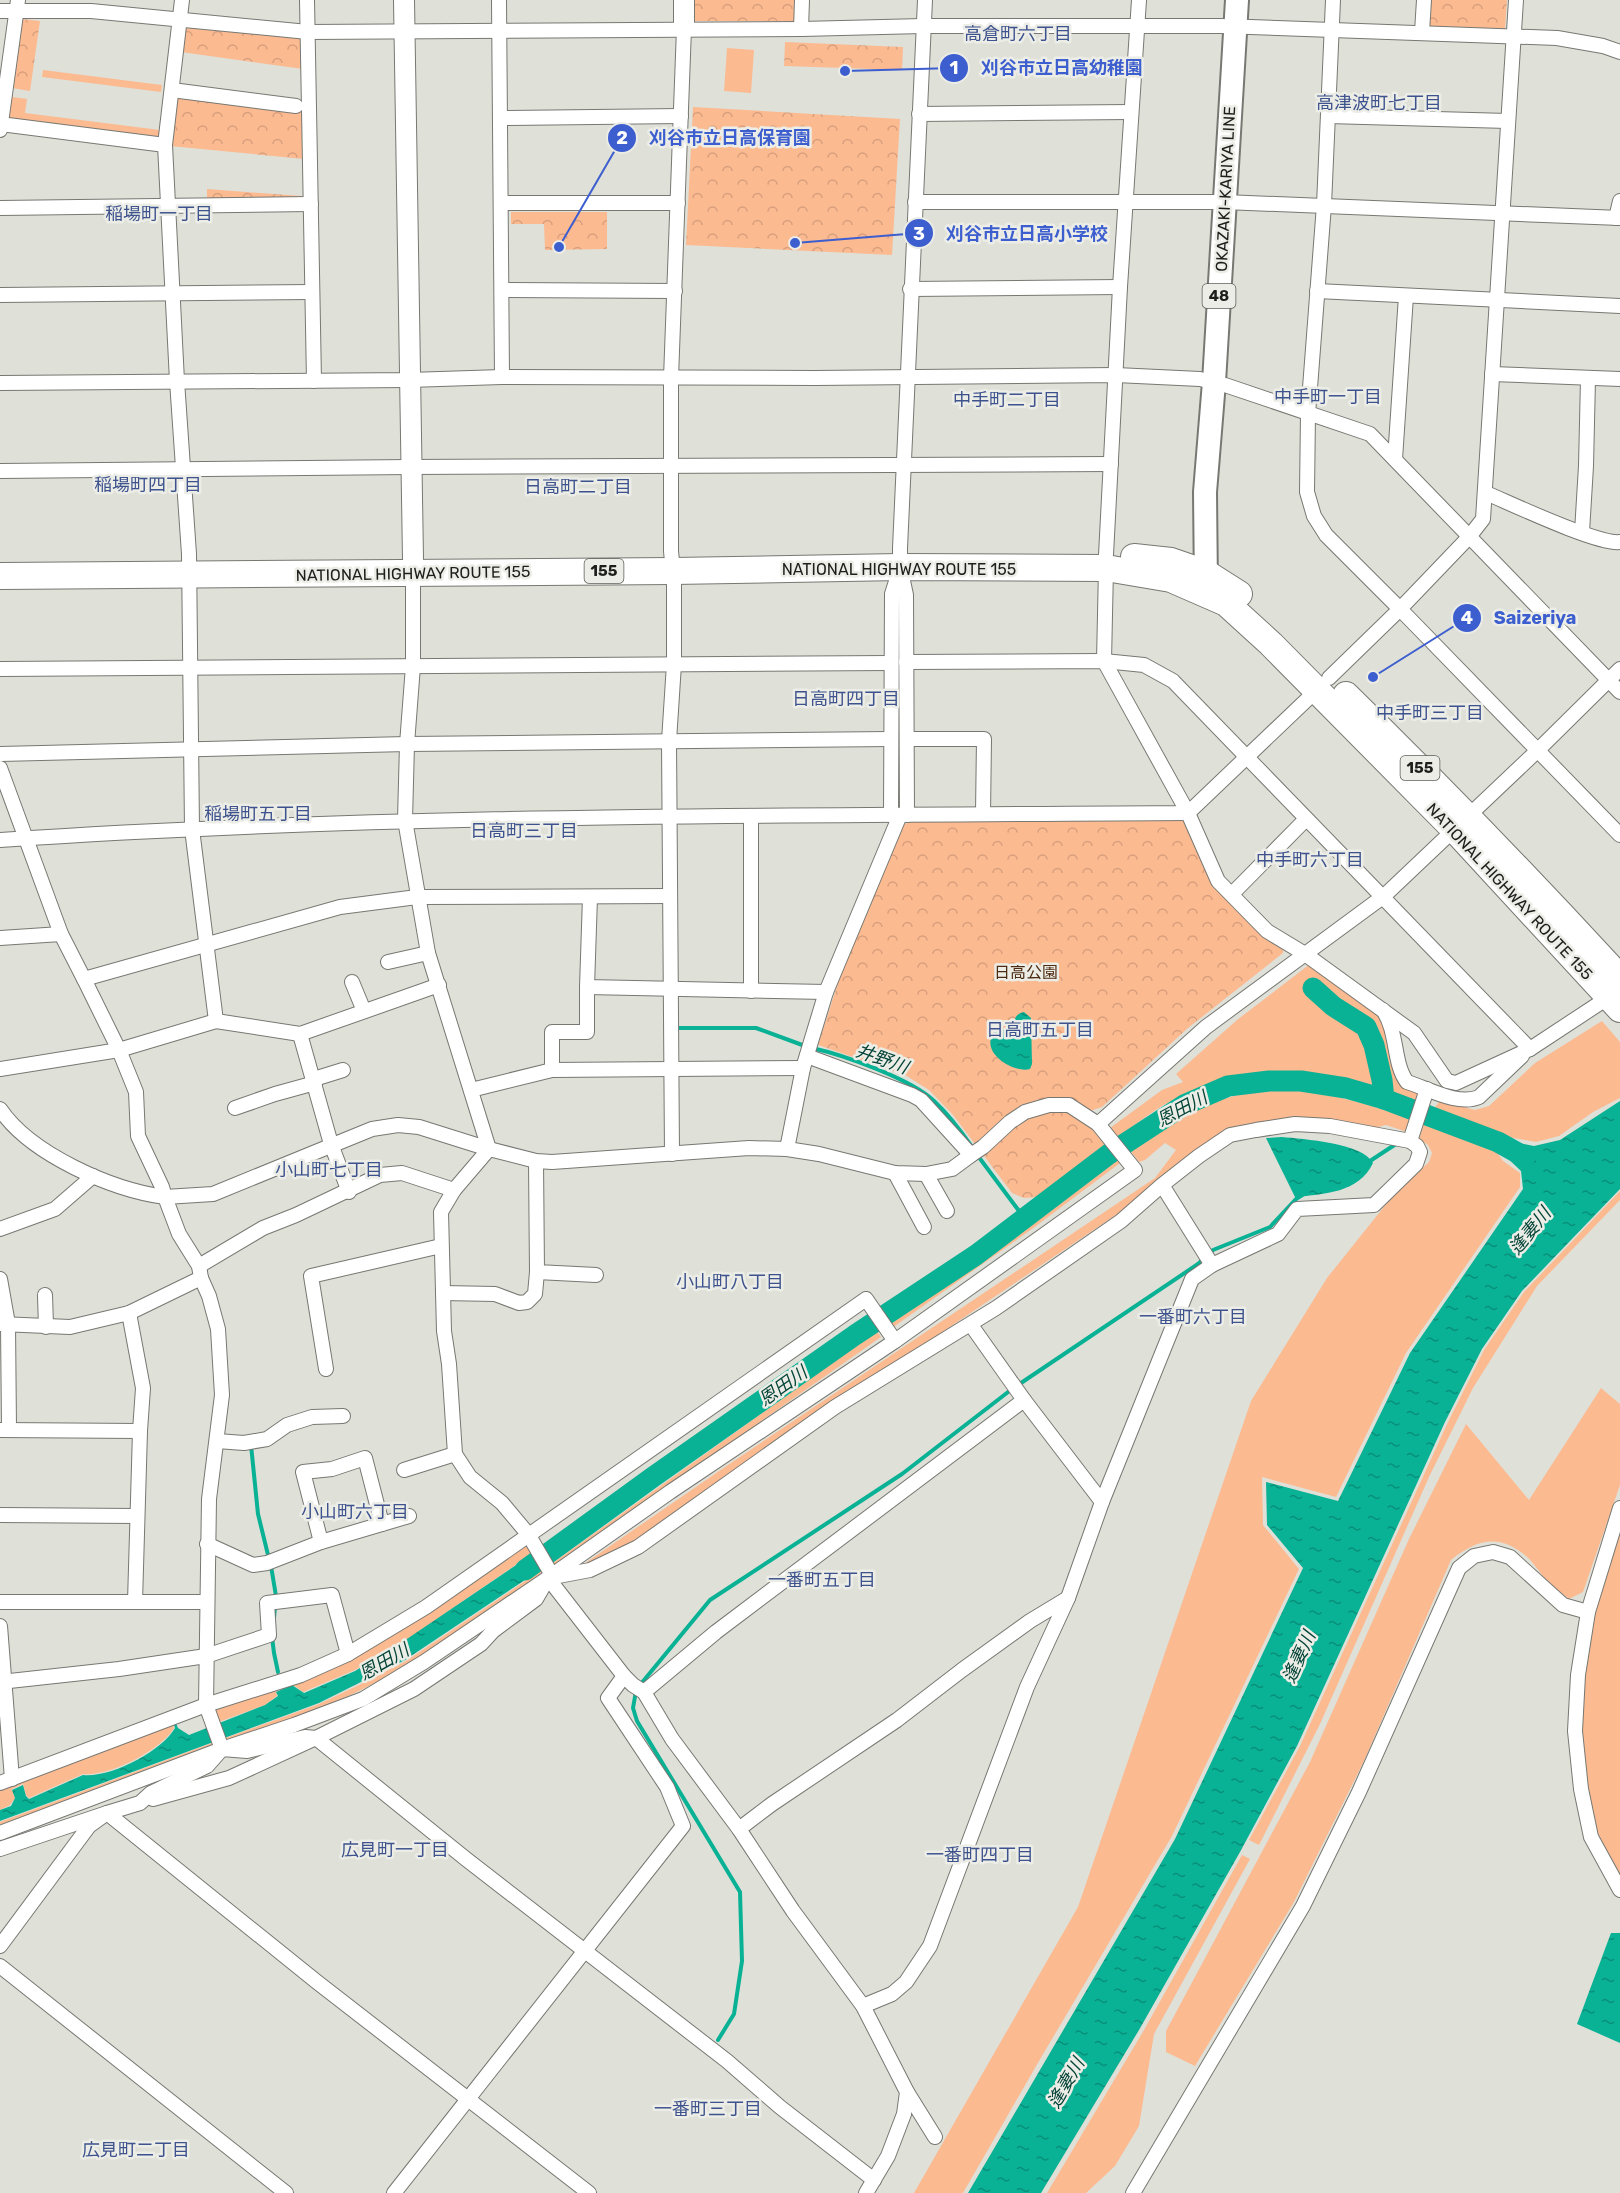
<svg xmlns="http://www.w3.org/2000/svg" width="1620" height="2193" font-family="Rubik,'Noto Sans JP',sans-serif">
  <defs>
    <pattern id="park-crowns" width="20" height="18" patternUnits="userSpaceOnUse" patternTransform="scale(1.5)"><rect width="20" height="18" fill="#fcba91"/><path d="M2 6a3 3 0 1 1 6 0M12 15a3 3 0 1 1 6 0" fill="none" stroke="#d89f7c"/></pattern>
    <pattern id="water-ripples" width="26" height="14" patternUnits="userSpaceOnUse" patternTransform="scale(1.5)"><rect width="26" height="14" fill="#09b195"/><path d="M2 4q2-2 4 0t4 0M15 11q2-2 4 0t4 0" fill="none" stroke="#098f79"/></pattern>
  </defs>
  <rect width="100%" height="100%" fill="#dfe0d8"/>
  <g fill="#fcba91">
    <path d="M 727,48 L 754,50 L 751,93 L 724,91 Z"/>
    <path d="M 43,70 L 162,85 L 161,92 L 42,77 Z"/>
    <path d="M 12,97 L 27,99 L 25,113 L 160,130 L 159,139 L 9,119 Z"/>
    <path d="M 1310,964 L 1377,1010 L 1387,1025 L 1400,1083 L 1421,1092 L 1418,1102 L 1397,1096 L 1390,1087 L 1376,1031 L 1367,1018 L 1312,979 L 1307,988 L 1360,1027 L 1371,1046 L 1379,1090 C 1365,1086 1350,1080 1335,1077 C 1275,1065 1215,1076 1162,1106 C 1147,1115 1132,1127 1117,1138 L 1110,1128 L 1162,1090 L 1183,1082 L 1176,1074 L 1237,1020 Z"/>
    <path d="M 1602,1021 L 1620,1042 L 1620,1098 L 1593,1112 L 1559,1136 L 1536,1142 L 1491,1134 L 1432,1111 L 1440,1101 L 1475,1110 L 1489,1106 L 1535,1063 Z"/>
    <path d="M 1278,1089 C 1327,1092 1366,1103 1411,1119 L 1407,1132 L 1386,1125 L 1370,1129 L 1329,1122 L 1229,1133 L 1150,1192 L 807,1423 L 641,1539 L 565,1577 L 722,1469 L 1155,1178 L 1176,1150 L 1165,1143 L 1145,1160 L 1139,1162 L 1130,1150 C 1181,1115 1215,1094 1278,1089 Z"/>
    <path d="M 1425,1121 L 1492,1145 L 1503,1161 L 1520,1173 L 1520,1187 L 1406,1353 L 1336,1497 L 1262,1477 L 1263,1525 L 1299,1569 L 1172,1836 L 1039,2061 L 963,2193 L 914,2193 L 1078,1907 L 1251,1401 L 1327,1278 L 1391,1198 L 1429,1162 L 1432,1153 L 1428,1145 L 1419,1139 Z"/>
    <path d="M 1115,1157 L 1120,1163 L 1032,1229 L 892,1328 L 888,1322 L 1029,1224 Z"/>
    <path d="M 1620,1191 L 1620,1200 L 1537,1286 L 1473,1388 L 1429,1477 L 1320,1724 L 1259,1845 L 1249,1840 L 1300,1746 L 1448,1422 L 1484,1350 L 1524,1292 Z"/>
    <path d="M 877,1331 L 881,1337 L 552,1568 L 550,1565 Z"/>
    <path d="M 1601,1388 L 1620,1404 L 1620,1485 L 1583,1592 L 1569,1599 C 1562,1593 1554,1588 1547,1581 C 1540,1573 1534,1563 1526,1556 C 1499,1533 1476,1540 1451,1560 L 1364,1761 L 1294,1902 L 1195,2066 L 1166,2052 L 1166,2031 L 1310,1762 L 1409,1539 L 1466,1424 L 1529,1500 Z"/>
    <path d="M 1620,1528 L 1620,1878 C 1607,1855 1597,1833 1589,1807 C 1578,1768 1580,1693 1587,1652 C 1593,1610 1608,1569 1620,1528 Z"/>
    <path d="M 526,1540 L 533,1553 L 412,1636 L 355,1670 L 303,1692 L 292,1684 L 276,1691 L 277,1696 L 265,1705 L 216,1723 L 211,1708 L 289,1681 Z"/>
    <path d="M 543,1569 L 546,1572 C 487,1613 429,1656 365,1688 C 320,1711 271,1726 224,1742 L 223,1739 L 319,1704 L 361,1684 L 406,1661 Z"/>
    <path d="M 172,1723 L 174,1728 C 161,1750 109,1777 83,1774 L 29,1798 L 26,1795 L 23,1784 L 12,1789 L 15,1798 L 10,1805 L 0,1810 L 0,1788 Z"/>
    <path d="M 215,1742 L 217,1745 L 0,1826 L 0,1822 Z"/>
    <path d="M 1242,1855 L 1250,1859 L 1154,2034 L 1139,2126 L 1115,2166 L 1086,2193 L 1047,2193 L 1144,2030 Z"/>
  </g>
  <g fill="url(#park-crowns)">
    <path d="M 691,0 L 795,0 L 795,21 L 690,21 Z"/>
    <path d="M 1431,0 L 1507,0 L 1505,29 L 1429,26 Z"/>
    <path d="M 22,19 L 40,21 L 30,91 L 12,88 Z"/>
    <path d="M 187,28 L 299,38 L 303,42 L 303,69 L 181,52 L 183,32 Z"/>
    <path d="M 785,42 L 903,47 L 902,70 L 784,66 Z"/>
    <path d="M 177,95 L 304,111 L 304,159 L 170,146 Z"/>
    <path d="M 693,107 L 900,119 L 892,255 L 686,245 Z"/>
    <path d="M 207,189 L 301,196 L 301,200 L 207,200 Z"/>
    <path d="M 511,212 L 607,212 L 607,249 L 545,250 L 544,224 L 511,224 Z"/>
    <path d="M 1183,820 L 1211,883 L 1264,936 L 1284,945 L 1283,953 L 1188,1028 L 1102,1107 L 1090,1111 L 1110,1145 L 1037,1197 L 1024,1198 L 1012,1193 L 953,1115 L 929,1090 L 905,1075 L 818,1045 L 846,958 L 903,825 L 909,822 Z"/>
  </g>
  <g fill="url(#water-ripples)">
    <path d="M 1024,1012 L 1031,1018 L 1032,1064 L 1030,1069 C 1012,1074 973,1048 999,1028 L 1012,1033 C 1016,1024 1011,1015 1024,1012 Z"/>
    <path d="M 1620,1101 L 1620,1189 L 1522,1291 L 1482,1349 L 1445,1422 L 1297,1746 L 1240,1852 L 1139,2030 L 1041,2193 L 968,2193 L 1175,1839 L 1303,1568 L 1267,1525 L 1266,1482 L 1338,1501 L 1410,1353 L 1523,1189 L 1521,1171 L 1498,1149 L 1504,1140 L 1534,1146 L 1560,1140 Z"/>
    <path d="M 1282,1137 C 1303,1139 1363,1143 1373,1163 C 1359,1193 1324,1194 1295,1197 L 1266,1138 Z"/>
    <path d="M 534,1553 L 543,1568 L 405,1660 L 319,1703 L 0,1821 L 0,1810 L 11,1806 L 15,1798 L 12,1790 L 23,1785 L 26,1796 L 29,1799 L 83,1775 C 111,1778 162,1751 175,1728 L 173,1722 L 175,1721 L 178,1728 L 189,1735 L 265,1705 L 278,1696 L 276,1692 L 292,1685 L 304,1693 L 355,1671 L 398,1645 Z"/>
    <path d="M 1611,1933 L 1620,1933 L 1620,2043 L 1577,2024 Z"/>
  </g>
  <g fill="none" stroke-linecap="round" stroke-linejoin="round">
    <g stroke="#09b195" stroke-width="4">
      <path d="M 675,1028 L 756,1028 L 805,1046"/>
      <path d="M 812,1048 C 844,1055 911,1079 934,1101 C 948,1114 961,1131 972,1147"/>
      <path d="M 978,1156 L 1025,1219"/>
      <path d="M 1370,1161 L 1399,1142"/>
      <path d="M 1018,1385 L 1198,1264 L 1213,1250 L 1270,1227 L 1296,1199 L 1304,1194"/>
      <path d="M 251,1445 L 258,1514 L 269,1559"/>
      <path d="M 271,1566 L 276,1596 L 274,1618"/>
      <path d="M 272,1637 L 274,1653 L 278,1672"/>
      <path d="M 640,1685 L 710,1600 L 902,1474 L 1012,1389"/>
      <path d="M 636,1691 L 633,1708 L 637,1721 L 740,1892 L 742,1961 L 734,2014 L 718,2040"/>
    </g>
    <g stroke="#09b195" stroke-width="21">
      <path d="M 1313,988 L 1333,1006 L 1366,1027 L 1374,1045 L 1382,1080 L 1384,1099"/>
      <path d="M 525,1570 L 653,1477 L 855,1335 L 976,1255 L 1109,1154 L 1184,1105 L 1228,1086 L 1269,1081 L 1301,1081 L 1346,1088 L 1384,1099 L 1498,1142 L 1525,1157"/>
    </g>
    <g stroke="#777872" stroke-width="16">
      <g id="street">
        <path d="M 307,0 L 314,381"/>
        <path d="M 499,0 L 502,377"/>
        <path d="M 1516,0 L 1483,519 L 1469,537 L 1400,609 L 1620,835"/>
        <path d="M 0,11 L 91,11 L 308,32 L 801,29 L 923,26 L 1221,26 L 1557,38 L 1603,46 L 1620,52"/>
        <path d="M 801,29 L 802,0"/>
        <path d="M 1422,32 L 1424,0"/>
        <path d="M 172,90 L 296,106"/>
        <path d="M 919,114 L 1131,112"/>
        <path d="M 1328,116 L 1508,121"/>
        <path d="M 500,118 L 681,116"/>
        <path d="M 0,124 L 165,145"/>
        <path d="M 0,130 L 18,0"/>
        <path d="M 915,202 L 1224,202 L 1620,218"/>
        <path d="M 502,203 L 678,203"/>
        <path d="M 0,208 L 311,204"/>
        <path d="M 1616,218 L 1620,201"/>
        <path d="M 910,289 L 1120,287"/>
        <path d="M 502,290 L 675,291"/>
        <path d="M 1317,291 L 1620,306"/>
        <path d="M 0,295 L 312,292"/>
        <path d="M 1492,374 L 1620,379"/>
        <path d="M 0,383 L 409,380 L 502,377 L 815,378 L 1116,375 L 1200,379 L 1225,385 L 1370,434 L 1620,692"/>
        <path d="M 1395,459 L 1406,296"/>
        <path d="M 0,471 L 410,467 L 1111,464"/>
        <path d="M 1486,493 C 1512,504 1598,545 1620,542"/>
        <path d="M 1582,532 L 1586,466 L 1588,379"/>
        <path d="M 1106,555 L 1120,287 L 1139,0"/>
        <path d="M 1106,568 L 1104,661 L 1188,813 L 1218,881 L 1267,931 L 1305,954 L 1414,1033 L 1447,1081 L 1456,1083 L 1530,1049 L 1609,997"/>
        <path d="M 413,569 L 413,666 L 407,744 L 405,820 L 428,953 L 489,1149"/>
        <path d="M 906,662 L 1104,661 L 1144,665 L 1173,681 C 1292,803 1411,926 1530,1049"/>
        <path d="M 0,669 L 891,663"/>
        <path d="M 1329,678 L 1400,609 L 1326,535 L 1314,516 L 1307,492 L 1308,414 L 1324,205 L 1333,0"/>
        <path d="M 907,739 L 984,739 L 983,814"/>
        <path d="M 0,754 L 407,744 L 891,739"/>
        <path d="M 0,768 L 61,934 L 84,979 L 340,907 L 417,897 L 670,896"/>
        <path d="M 891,815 L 892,594 L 900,569"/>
        <path d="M 907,815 L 906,595 L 900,567 L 900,548 L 925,0"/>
        <path d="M 751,816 L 751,991"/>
        <path d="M 0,840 C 395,813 792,816 1188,813 L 1317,690"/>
        <path d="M 1232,894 L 1306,819"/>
        <path d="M 590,897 L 587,987 L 826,992"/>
        <path d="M 0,938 L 61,934"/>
        <path d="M 388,962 L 428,953"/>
        <path d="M 84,979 L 119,1050 L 136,1092 L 138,1136 L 162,1187 L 165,1197 L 213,1194 L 372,1129 L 398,1125 L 419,1127 L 489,1149 L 536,1161 L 552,1162 L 749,1148 L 787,1149 L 803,1068 L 826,992 L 900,815"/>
        <path d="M 352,982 L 364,1011"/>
        <path d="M 1383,1010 C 1398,1032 1393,1064 1407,1082 C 1429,1089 1458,1106 1479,1097 L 1522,1056"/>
        <path d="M 216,1021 L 300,1034 L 439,985"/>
        <path d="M 300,1034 L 331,1144 L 349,1192"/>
        <path d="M 0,1069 L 119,1050 L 216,1021 L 192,829 L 189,554 L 177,381 L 165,145 L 182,0"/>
        <path d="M 552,1070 L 552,1032 L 587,1032 L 587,987"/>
        <path d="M 314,1079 L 343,1070"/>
        <path d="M 471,1090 L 552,1070 L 803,1068"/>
        <path d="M 235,1108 L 275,1094 L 315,1083"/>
        <path d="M 0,1109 C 30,1154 112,1190 165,1197 L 179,1234 L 199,1266 L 201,1278 L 129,1313 L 70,1327 L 0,1324"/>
        <path d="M 1098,1124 L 1206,1027 L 1384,896 L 1537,751 L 1620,669"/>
        <path d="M 1410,1141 L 1427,1089"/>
        <path d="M 489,1149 L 454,1190 L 441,1212 L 444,1331 L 449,1364 L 455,1454 L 470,1477 L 502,1503 L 528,1534 L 552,1575"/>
        <path d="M 787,1149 L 819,1154 L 895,1173 L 926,1174 L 952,1169 L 971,1155"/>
        <path d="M 672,1154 L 669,741 L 674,664 L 674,581 L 671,551 L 671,378 L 684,28"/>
        <path d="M 536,1161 L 537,1272 L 596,1275"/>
        <path d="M 895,1173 L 924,1227"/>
        <path d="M 926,1174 L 947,1211"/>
        <path d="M 0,1229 L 55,1209 L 93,1176"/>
        <path d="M 199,1266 L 263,1228 L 296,1215 L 380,1175 L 402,1173 L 454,1190"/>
        <path d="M 201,1278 L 209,1296 L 218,1329 L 222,1395 L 209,1499 L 206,1705 L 222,1749"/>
        <path d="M 0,1279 L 8,1324 L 9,1429"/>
        <path d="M 443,1293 L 495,1294 L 519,1303 L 527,1302 L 535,1294 L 537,1272"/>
        <path d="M 45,1295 L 46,1327"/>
        <path d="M 129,1313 L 143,1388 L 140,1431"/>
        <path d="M 971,1325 L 1024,1400 L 1102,1502"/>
        <path d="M 326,1369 L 311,1276 L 441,1246"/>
        <path d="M 0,1430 L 140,1431 L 135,1602"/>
        <path d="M 217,1441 L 244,1443 L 267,1439 L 287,1425 L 312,1417 L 343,1416"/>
        <path d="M 404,1470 L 455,1454"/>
        <path d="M 1620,1508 L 1588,1612 L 1578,1675 L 1575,1731 L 1581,1789 L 1591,1837 L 1620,1890"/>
        <path d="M 0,1515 L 136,1516"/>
        <path d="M 321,1542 L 303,1472 L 332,1469 L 365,1458 L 382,1524"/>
        <path d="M 207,1544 L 253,1565 L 267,1563 L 321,1542 L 409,1516"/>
        <path d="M 553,1577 L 590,1570 L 638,1547 L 835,1407 L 996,1308 L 1121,1221 L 1162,1185 L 1199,1156 L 1230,1135 L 1256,1130 L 1295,1124 L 1330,1126 L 1410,1141 L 1417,1146 L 1420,1152 L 1416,1164 L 1374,1205 L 1297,1209 L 1278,1234 L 1212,1265 L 1162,1185"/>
        <path d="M 548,1578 L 624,1676 L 633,1685 L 644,1692 L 672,1739 L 739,1829 L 793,1911 L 863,2006 L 907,2092 L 904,2114 L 888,2156 L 866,2193"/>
        <path d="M 0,1602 L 206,1602"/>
        <path d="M 0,1626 L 12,1779"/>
        <path d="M 0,1682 L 119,1669 L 206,1656 L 269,1635 L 267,1603 L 332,1595 L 348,1654"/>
        <path d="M 644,1692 L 716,1632 L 1024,1400"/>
        <path d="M 0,1783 L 206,1705 L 301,1675 L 348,1654 L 426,1607 L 866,1299 L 895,1341"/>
        <path d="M 153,1799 L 229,1778 L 316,1738 L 414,1689 L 481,1644 L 493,1631 L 536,1599 L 547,1580"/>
        <path d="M 739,1829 L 772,1804 L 897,1720 L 962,1670 L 1030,1621 L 1068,1598"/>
        <path d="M 0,1833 L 222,1749 L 294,1725 L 363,1699 L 424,1662 L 548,1578 L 670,1492 L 895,1341 L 1135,1170 L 1098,1124 L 1069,1105 L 1049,1105 L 1025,1112 L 1010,1122 L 983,1147 L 971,1155 L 921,1100 L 912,1095 L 807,1056"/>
        <path d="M 0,1849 L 107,1813 L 317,1982 L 589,2193"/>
        <path d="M 0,1946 L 89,1826 L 107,1813 L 140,1803 L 151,1793 L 207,1766 L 222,1749 L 247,1751 L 305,1737 L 316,1738 L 466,1859 L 727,2061 L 780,2107 L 874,2180"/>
        <path d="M 0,1966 L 286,2193"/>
        <path d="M 863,2006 L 892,1994 L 906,1982 L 930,1946 L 1027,1687 L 1068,1598 L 1102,1502 L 1192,1279 L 1212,1265"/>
        <path d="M 907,2092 L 935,2137"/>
        <path d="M 394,2193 L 683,1826 L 667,1787 L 608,1698 L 624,1676"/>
        <path d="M 1133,2193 L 1303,1906 L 1359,1792 L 1459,1568 L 1474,1556 L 1493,1552 L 1510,1557 L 1563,1605 L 1588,1612"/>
      </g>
    </g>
    <g stroke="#777872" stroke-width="22">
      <g id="secondary">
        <path d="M 404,0 L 413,559"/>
        <path d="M 684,28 L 684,0"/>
      </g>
    </g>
    <g stroke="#777872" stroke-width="26">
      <path id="primary" d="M 1206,588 L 1205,492 L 1214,382 L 1237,0"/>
    </g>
    <g stroke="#777872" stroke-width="28">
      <g id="highway">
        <path d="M 1134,557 L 1171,561 L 1206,573 L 1239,594"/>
        <path d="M 0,576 L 673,571 L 900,567 L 1106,568 L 1171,579 L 1226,603 L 1271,644 L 1454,829 L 1620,1009"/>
        <path d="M 1346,695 C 1440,787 1531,881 1620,978"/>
      </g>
    </g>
    <use href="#street" stroke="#fff" stroke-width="14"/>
    <use href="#secondary" stroke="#fff" stroke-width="20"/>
    <use href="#primary" stroke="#fff" stroke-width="22"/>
    <use href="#highway" stroke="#fff" stroke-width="26"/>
  </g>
  <g text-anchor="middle" stroke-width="5" stroke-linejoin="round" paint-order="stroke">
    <g fill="#ecede6" stroke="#5c5c59" stroke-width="1.5">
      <rect x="1202.5" y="284" width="33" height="24" rx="4.5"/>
      <rect x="584.5" y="559" width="39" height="24" rx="4.5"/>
      <rect x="1400.5" y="756" width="39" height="24" rx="4.5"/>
    </g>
    <g font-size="15" font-weight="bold" fill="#1e1e1c">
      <text x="1219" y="301">48</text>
      <text x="604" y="576">155</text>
      <text x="1420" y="773">155</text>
    </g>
    <g font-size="16" fill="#1e1e1c" stroke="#ecede6">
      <text transform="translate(1225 189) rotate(-87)" y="6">OKAZAKI-KARIYA LINE</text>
      <text x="899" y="575">NATIONAL HIGHWAY ROUTE 155</text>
      <text transform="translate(413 573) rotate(-1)" y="6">NATIONAL HIGHWAY ROUTE 155</text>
      <text transform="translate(1510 891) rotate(47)" y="6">NATIONAL HIGHWAY ROUTE 155</text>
    </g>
    <g font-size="16" fill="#4d2b13" stroke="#ecede6">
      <text x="1026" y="978">日高公園</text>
    </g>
    <g font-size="18" fill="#3e538e" stroke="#ecede6">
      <text x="1018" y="40">高倉町六丁目</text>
      <text x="1379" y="109">高津波町七丁目</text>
      <text x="159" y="220">稲場町一丁目</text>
      <text x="1328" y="403">中手町一丁目</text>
      <text x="1007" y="406">中手町二丁目</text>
      <text x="148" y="491">稲場町四丁目</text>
      <text x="578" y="493">日高町二丁目</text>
      <text x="846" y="705">日高町四丁目</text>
      <text x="1430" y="719">中手町三丁目</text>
      <text x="258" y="820">稲場町五丁目</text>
      <text x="524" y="837">日高町三丁目</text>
      <text x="1310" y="866">中手町六丁目</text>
      <text x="1040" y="1036">日高町五丁目</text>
      <text x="329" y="1176">小山町七丁目</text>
      <text x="730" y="1288">小山町八丁目</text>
      <text x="1193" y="1323">一番町六丁目</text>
      <text x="355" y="1518">小山町六丁目</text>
      <text x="822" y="1586">一番町五丁目</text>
      <text x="395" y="1856">広見町一丁目</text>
      <text x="980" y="1861">一番町四丁目</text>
      <text x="708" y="2115">一番町三丁目</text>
      <text x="136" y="2156">広見町二丁目</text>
    </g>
    <g font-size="18" font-style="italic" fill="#054438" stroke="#ecede6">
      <text transform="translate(882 1059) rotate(20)" y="6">井野川</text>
      <text transform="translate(1182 1109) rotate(-28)" y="6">恩田川</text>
      <text transform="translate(1530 1231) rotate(-51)" y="6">逢妻川</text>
      <text transform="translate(783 1386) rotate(-35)" y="6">恩田川</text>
      <text transform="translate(1299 1657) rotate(-66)" y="6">逢妻川</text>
      <text transform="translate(384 1662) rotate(-30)" y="6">恩田川</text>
      <text transform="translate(1066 2083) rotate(-60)" y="6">逢妻川</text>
    </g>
  </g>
  <path fill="none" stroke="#3c5ecf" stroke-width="2" d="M845 71L954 68M559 247L622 138M795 243L919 233M1373 677L1467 618"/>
  <g fill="#3c5ecf" stroke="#ecede6" stroke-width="2">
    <circle cx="845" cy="71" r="6"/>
    <circle cx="559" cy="247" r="6"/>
    <circle cx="795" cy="243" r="6"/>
    <circle cx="1373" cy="677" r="6"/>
    <circle cx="954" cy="68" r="15"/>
    <circle cx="622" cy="138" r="15"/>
    <circle cx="919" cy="233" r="15"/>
    <circle cx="1467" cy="618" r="15"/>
  </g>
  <g font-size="18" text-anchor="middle" font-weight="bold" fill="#fff">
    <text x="954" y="74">1</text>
    <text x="622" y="144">2</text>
    <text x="919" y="240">3</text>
    <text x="1467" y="624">4</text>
  </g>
  <g font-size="18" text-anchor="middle" font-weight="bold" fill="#3c5ecf" stroke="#ecede6" stroke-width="5" stroke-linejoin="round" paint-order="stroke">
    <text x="1062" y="74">刈谷市立日高幼稚園</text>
    <text x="730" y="144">刈谷市立日高保育園</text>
    <text x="1027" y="240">刈谷市立日高小学校</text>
    <text x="1535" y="624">Saizeriya</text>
  </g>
</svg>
